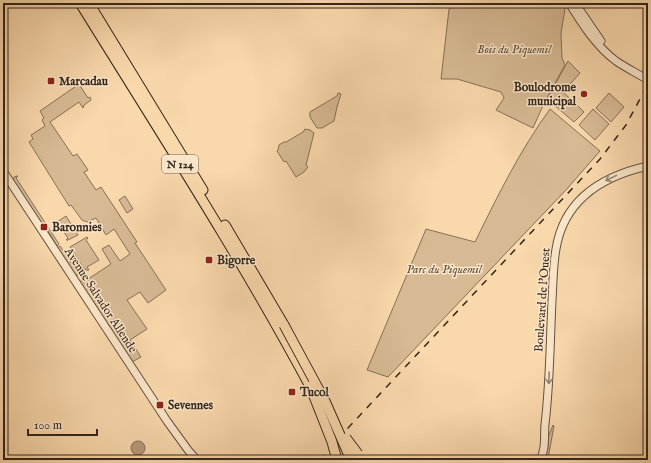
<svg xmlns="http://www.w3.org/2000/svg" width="651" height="463" font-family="'IM FELL English',serif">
  <rect width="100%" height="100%" fill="#f9d8ac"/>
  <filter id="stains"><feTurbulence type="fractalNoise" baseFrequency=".005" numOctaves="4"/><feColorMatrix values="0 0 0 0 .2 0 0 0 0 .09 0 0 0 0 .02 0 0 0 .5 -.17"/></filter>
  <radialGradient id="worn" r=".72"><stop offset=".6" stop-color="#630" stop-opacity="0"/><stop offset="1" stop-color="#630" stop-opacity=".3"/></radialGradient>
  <g fill="#d7ba94" stroke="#857058">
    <path d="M 461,3 L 566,3 L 561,33 L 562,58 L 565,65 L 545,101 L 533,128 L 496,110 L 504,98 L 501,92 L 457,79 L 441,79 L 449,9 Z"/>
    <path d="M 568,61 L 580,73 L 563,92 L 584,112 L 574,122 L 547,99 Z"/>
    <path d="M 79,84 L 88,98 L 90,97 L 91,100 L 84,105 L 83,108 L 79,102 L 50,122 L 73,156 L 77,154 L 88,170 L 84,172 L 96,190 L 101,187 L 137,242 L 135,243 L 166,290 L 148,303 L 140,292 L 127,300 L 147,329 L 130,340 L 141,357 L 132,362 L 80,283 L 82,279 L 85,281 L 111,264 L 102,249 L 109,245 L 120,261 L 130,254 L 114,229 L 106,235 L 96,218 L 87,222 L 82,220 L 71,205 L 69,206 L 29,142 L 33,139 L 31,135 L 45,126 L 42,120 L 44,118 L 40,111 Z"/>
    <path d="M 338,93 L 339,93 L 341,94 L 337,107 L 334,121 L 322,128 L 317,128 L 310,117 L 310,112 L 337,96 Z"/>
    <path d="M 609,93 L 624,107 L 611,122 L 596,108 Z"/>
    <path d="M 550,109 L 600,151 L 566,190 L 388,377 L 367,370 L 426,229 L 475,242 C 497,197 520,150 550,109 Z"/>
    <path d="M 593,109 L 609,124 L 595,140 L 579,125 Z"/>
    <path d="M 305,129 L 310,130 L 314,133 L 306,165 L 308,167 L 304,172 L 296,177 L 286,161 L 284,162 L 277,151 L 278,150 L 279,145 L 284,142 L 286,142 L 303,132 Z"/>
    <path d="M 17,176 L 18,176 L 16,178 L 59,244 L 57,246 L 44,224 L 42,226 L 13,181 L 14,177 Z"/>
    <path d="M 125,196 L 133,209 L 127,213 L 119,200 Z"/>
    <path d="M 66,216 L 78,235 L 68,240 L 66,240 L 68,238 L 57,222 Z"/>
    <path d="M 87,237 L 88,238 L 86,240 L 99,260 L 87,267 L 89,270 L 87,270 L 84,269 L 70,247 Z"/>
    <path d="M 60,246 L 77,271 L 79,270 L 81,273 L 79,275 L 74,275 L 57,248 Z"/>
    <path d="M 553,425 L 554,426 L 549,453 L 549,460 L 543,460 L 548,438 Z"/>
  </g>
  <circle fill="#b69b7b" stroke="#826c55" cx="138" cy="448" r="7"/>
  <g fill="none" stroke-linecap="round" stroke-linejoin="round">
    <g stroke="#645240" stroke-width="9">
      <g id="tertiary">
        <path d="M 569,3 C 582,24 596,46 616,61 C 626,68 637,73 648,80"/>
        <path d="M 575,3 L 601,41"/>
        <path d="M 3,171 L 167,421 L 188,450 L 197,460"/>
        <path d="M 540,460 C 546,449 544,437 545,424 C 550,384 550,342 552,301 C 553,283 553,266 556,249 C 564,199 603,176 648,166"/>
      </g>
    </g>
    <g stroke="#33251c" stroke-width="11">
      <g id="trunk">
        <path d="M 80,3 C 160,132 242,259 313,392"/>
        <path d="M 89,3 L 203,190"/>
        <path d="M 225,225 L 284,325"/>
      </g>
    </g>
    <use href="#tertiary" stroke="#fbe6c9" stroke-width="7"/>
    <use href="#trunk" stroke="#f9d8ac" stroke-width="9"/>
    <path stroke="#33251c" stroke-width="1.5" stroke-dasharray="7 7" stroke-linecap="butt" d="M 320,460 L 348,428 L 600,159 L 626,125 L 648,84"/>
    <g stroke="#33251c" stroke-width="11" stroke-linecap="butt">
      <g id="trunk-bridge">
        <path d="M 284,325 L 325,401 L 351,460"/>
        <path d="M 310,386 L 332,442 L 337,460"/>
        <path d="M 346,438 L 358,454"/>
      </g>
    </g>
    <use href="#trunk-bridge" stroke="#f9d8ac" stroke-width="9"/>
  </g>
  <defs><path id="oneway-shaft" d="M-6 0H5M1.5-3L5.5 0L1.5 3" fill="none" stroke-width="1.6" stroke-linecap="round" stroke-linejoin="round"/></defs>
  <g stroke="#978672">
    <use href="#oneway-shaft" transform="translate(611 178) rotate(154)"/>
    <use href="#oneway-shaft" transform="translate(549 378) rotate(92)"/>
  </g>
  <g fill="#8f2418" stroke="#fbe6c9" stroke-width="1.5">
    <rect x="47" y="77" width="8" height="8" rx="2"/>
    <circle cx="584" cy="94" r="4"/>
    <rect x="40" y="223" width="8" height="8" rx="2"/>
    <rect x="205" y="256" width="8" height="8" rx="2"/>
    <rect x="288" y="388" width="8" height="8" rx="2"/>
    <rect x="156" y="401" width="8" height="8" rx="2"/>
  </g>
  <g text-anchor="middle" stroke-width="3" stroke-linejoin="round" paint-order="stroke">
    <rect fill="#fbe6c9" stroke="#6f5f50" stroke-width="1" x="162" y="155" width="36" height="18" rx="3"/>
    <g font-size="11" font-weight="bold" fill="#33251c">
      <text x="180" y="168">N 124</text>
    </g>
    <g font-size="12" font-style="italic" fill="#5c4a3a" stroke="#fbe6c9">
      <text x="514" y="53">Bois du Piquemil</text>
      <text x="444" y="273">Parc du Piquemil</text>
    </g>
    <g font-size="12" font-weight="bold" fill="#33251c" stroke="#fbe6c9" text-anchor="start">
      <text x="59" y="85">Marcadau</text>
      <text x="576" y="91" text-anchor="end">Boulodrome<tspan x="576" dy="14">municipal</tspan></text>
      <text x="52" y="231">Baronnies</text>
      <text x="217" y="264">Bigorre</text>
      <text x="300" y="396">Tucol</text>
      <text x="168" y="409">Sevennes</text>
    </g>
    <g font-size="12" fill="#33251c" stroke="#fbe6c9">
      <text transform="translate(101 300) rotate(57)" y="4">Avenue Salvador Allende</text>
      <text transform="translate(542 300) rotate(-86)" y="4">Boulevard de l'Ouest</text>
    </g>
  </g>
  <rect width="651" height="463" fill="none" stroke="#f9d8ac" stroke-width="16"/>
  <rect x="4" y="4" width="643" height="455" fill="none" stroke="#33251c" stroke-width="2"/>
  <rect x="8" y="8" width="635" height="447" fill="none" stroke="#33251c"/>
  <path d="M28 429v6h69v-6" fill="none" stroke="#33251c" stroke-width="2"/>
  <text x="34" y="429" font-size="12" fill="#33251c" stroke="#fbe6c9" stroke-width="3" paint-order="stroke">100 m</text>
  <rect width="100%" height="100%" filter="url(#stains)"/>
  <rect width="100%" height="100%" fill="url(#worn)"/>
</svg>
